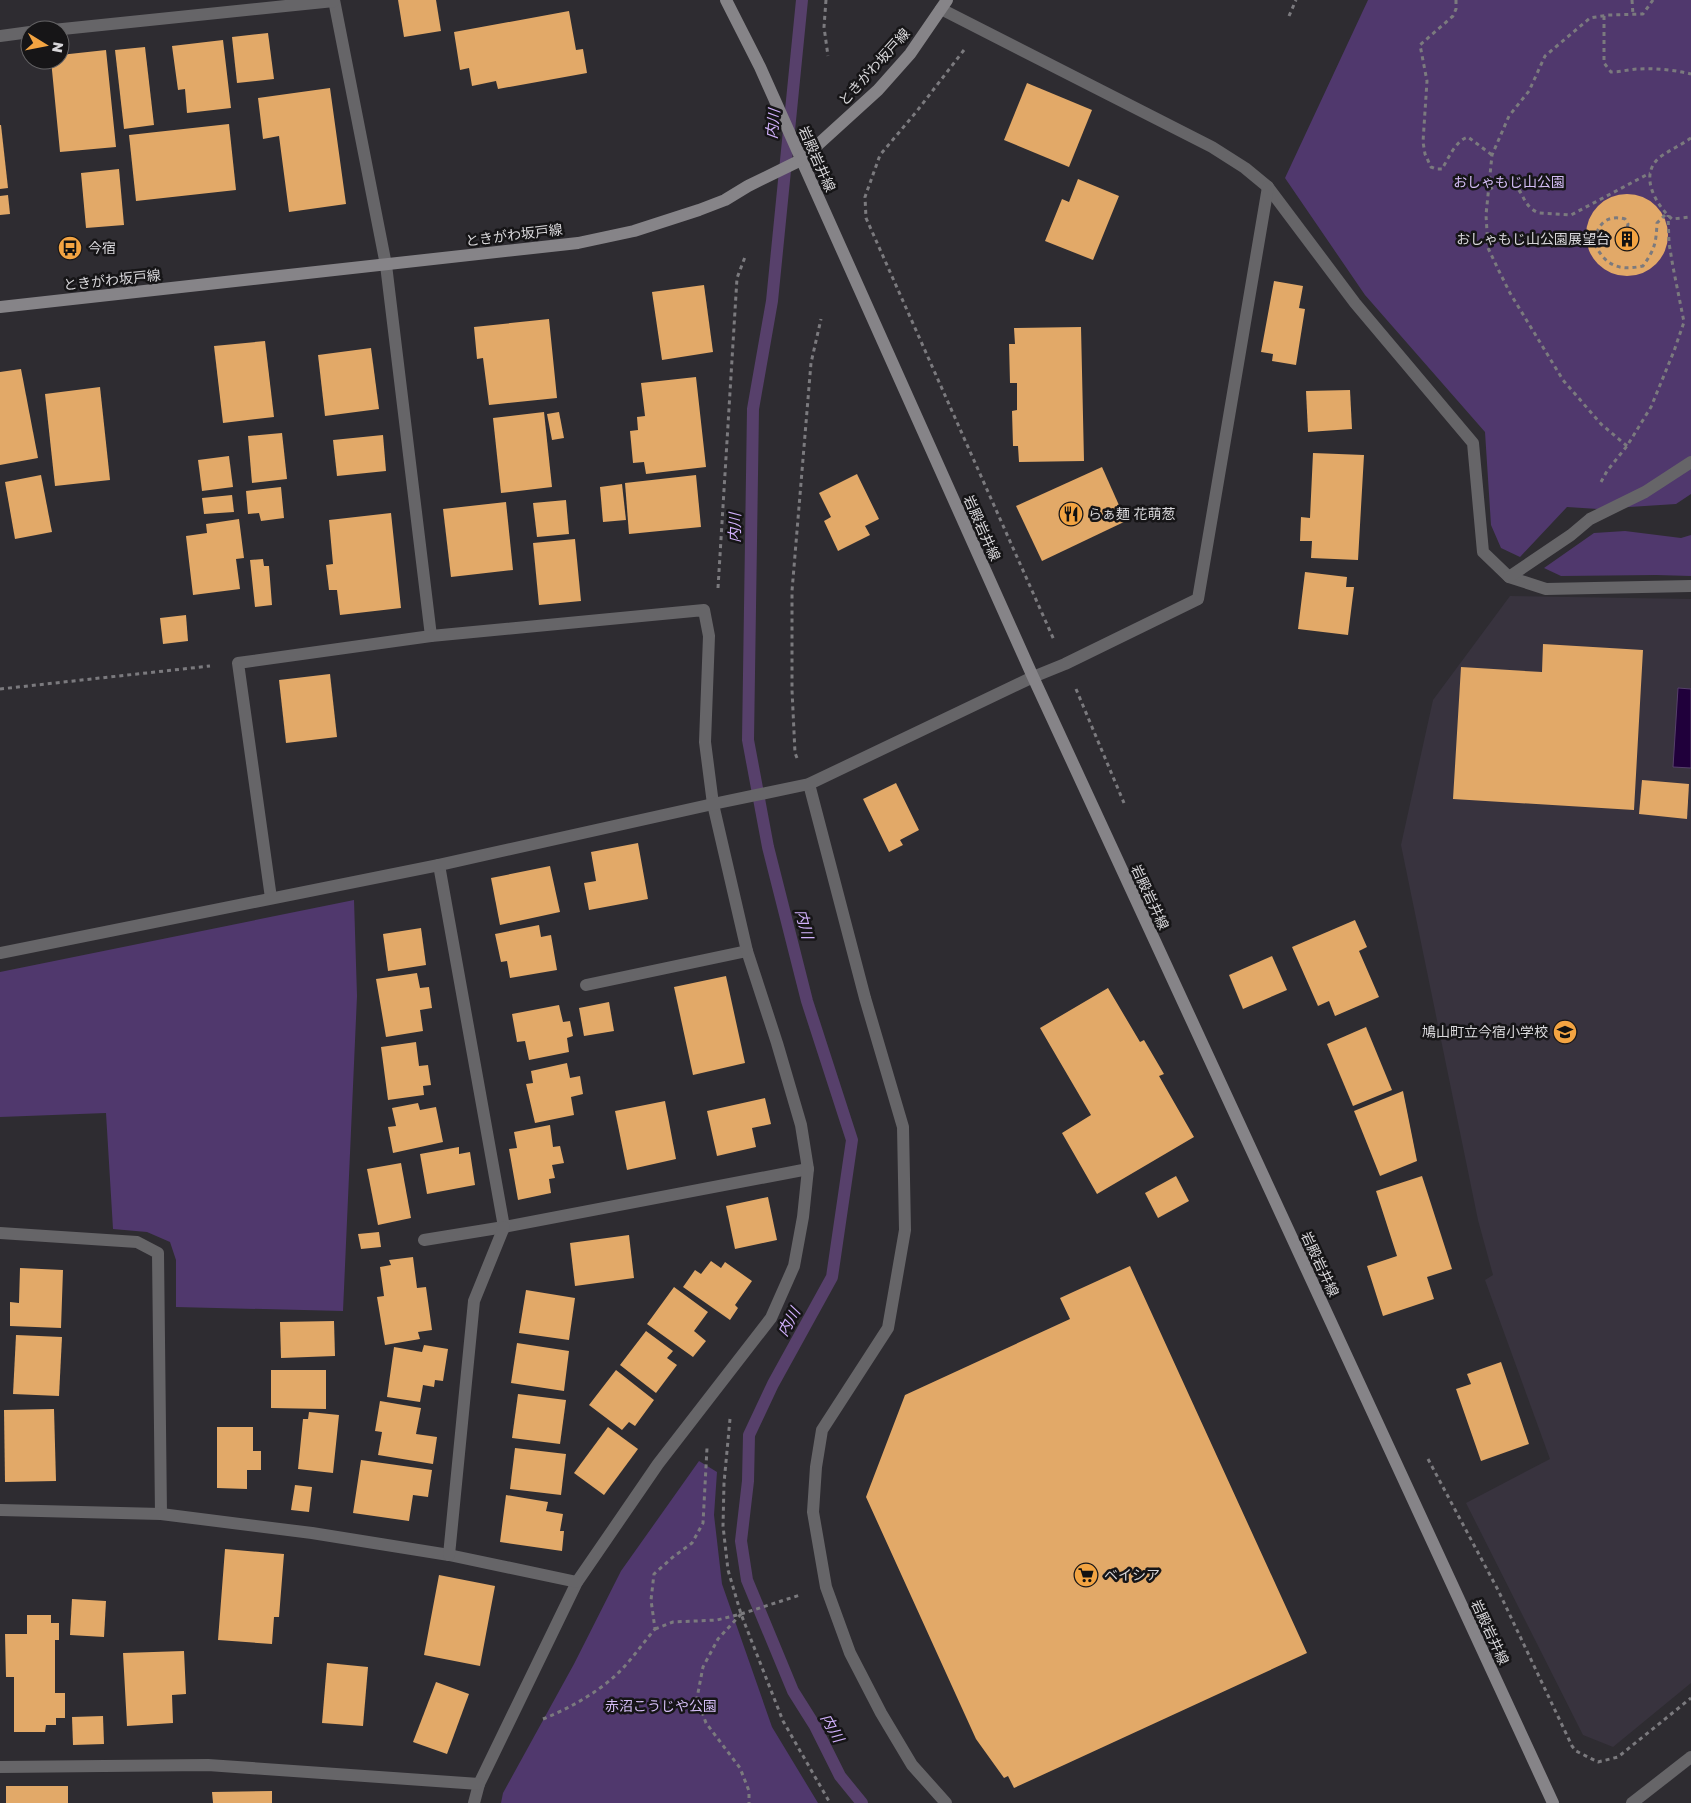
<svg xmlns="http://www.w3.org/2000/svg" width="1691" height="1803" font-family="'Golos Text','Noto Sans JP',sans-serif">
  <rect width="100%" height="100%" fill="#2e2c31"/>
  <path fill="#38333e" d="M 1510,596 L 1691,599 L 1691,1683 L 1613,1747 L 1583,1735 L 1466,1503 L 1550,1459 L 1485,1280 L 1493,1275 L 1478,1220 L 1401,845 L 1433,700 Z"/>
  <g fill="#50386d">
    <path d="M 1368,0 L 1691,0 L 1691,494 L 1676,504 L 1598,509 L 1567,507 L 1520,557 L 1501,548 L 1491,525 L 1485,432 L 1365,295 L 1285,178 Z"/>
    <path d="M 1625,531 L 1681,538 L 1691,535 L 1691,576 L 1656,575 L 1561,576 L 1544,568 L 1594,533 Z"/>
    <path d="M 354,900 L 357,996 L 343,1311 L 176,1307 L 176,1260 L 170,1242 L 147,1232 L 113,1229 L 106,1113 L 0,1117 L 0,972 Z"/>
    <path d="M 699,1461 L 717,1472 L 714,1515 L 722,1584 L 772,1727 L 818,1803 L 501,1803 L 503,1793 L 574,1664 L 621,1571 Z"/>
  </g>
  <path fill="#20003b" stroke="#57406b" d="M 1678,688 L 1691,689 L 1691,768 L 1673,767 Z"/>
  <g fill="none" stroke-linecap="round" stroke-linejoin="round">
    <path stroke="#57406b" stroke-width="12" d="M 802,0 L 772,301 L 753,409 L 748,740 L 768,847 L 807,1001 L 852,1140 L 832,1277 L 773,1384 L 749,1435 L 748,1481 L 741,1541 L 747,1580 L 793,1691 L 815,1726 L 840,1776 L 862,1803"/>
  </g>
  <g fill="#e2a968">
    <path d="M 398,0 L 436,0 L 441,31 L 404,37 Z"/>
    <path d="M 569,11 L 576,50 L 583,49 L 587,73 L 498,89 L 496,81 L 472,86 L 469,68 L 460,70 L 454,32 Z"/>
    <path d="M 268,33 L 274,79 L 237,83 L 232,37 Z"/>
    <path d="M 223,40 L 231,108 L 187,113 L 185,89 L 178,90 L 172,46 Z"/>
    <path d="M 145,47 L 154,125 L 124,129 L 115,50 Z"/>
    <path d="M 106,50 L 116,147 L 60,152 L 51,60 L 60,60 L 60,55 Z"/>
    <path d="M 1027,83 L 1092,110 L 1069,167 L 1004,140 Z"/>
    <path d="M 330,88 L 346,204 L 289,212 L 279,136 L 263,139 L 258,98 Z"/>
    <path d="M 229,124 L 236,190 L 136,201 L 129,135 Z"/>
    <path d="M 0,125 L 1,125 L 8,188 L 0,189 Z"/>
    <path d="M 119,169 L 124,225 L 86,228 L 81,173 Z"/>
    <path d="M 1078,179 L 1119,196 L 1093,260 L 1045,241 L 1062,199 L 1069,202 Z"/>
    <circle cx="1627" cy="235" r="41"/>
    <path d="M 8,195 L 10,214 L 0,215 L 0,196 Z"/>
    <path d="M 1274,281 L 1303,286 L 1299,308 L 1305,309 L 1296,365 L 1272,361 L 1273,354 L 1261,352 Z"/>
    <path d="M 704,285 L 713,352 L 662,360 L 652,292 Z"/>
    <path d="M 549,319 L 557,398 L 489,405 L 483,358 L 477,359 L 474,327 Z"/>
    <path d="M 1081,327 L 1084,461 L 1019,462 L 1018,446 L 1013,446 L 1012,411 L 1017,410 L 1017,383 L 1010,383 L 1009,344 L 1015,344 L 1014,328 Z"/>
    <path d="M 265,341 L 274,417 L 223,423 L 214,346 Z"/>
    <path d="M 371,348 L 379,409 L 325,416 L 318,355 Z"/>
    <path d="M 21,369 L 38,458 L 0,465 L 0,372 Z"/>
    <path d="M 696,377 L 706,467 L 646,474 L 644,462 L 633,463 L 630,431 L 638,430 L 637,417 L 645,416 L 641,383 Z"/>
    <path d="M 100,387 L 110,480 L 55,486 L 45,394 Z"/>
    <path d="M 1350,390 L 1352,429 L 1308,432 L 1306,391 Z"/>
    <path d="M 544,412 L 552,487 L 501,493 L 493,418 Z"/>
    <path d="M 559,412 L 564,438 L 552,440 L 547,414 Z"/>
    <path d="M 282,433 L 287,479 L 252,483 L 248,436 Z"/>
    <path d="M 383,435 L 386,471 L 337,476 L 333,440 Z"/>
    <path d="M 1313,453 L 1364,455 L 1358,560 L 1311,558 L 1312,541 L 1300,541 L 1301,517 L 1310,518 Z"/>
    <path d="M 229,456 L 233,487 L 202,491 L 198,460 Z"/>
    <path d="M 1102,467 L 1126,521 L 1042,561 L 1016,506 Z"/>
    <path d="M 857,474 L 879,519 L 865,526 L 870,535 L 838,551 L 824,521 L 831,517 L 819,493 Z"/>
    <path d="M 41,475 L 52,532 L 15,539 L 5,482 Z"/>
    <path d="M 696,475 L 701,527 L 629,534 L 625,483 Z"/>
    <path d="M 622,484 L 626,520 L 603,522 L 600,487 Z"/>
    <path d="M 281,487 L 284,518 L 261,521 L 259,513 L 248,514 L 246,491 Z"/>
    <path d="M 232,495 L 234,512 L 204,514 L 202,498 Z"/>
    <path d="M 566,500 L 569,534 L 537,537 L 533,503 Z"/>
    <path d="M 506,502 L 513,570 L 451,577 L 443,509 Z"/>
    <path d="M 391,513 L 401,608 L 340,615 L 337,590 L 329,590 L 326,565 L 333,564 L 329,520 Z"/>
    <path d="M 239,519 L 244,558 L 236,559 L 240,589 L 193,595 L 186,536 L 207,533 L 206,524 Z"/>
    <path d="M 575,539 L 581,601 L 539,605 L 533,543 Z"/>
    <path d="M 263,559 L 264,566 L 269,566 L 272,605 L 255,607 L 250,560 Z"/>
    <path d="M 1305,572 L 1347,577 L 1346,587 L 1354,587 L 1348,635 L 1298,629 Z"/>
    <path d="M 186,615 L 188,641 L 163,644 L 160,618 Z"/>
    <path d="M 1543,644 L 1643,650 L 1634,810 L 1453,799 L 1461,667 L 1542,672 Z"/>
    <path d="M 330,674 L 337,737 L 286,743 L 279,680 Z"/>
    <path d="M 1642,780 L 1689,784 L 1687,819 L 1639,814 Z"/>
    <path d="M 896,783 L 919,830 L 900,840 L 903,845 L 889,852 L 863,799 Z"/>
    <path d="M 638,843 L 648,899 L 589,910 L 584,883 L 596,881 L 591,852 Z"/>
    <path d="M 550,866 L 560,912 L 500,925 L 491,878 Z"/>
    <path d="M 1355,920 L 1367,947 L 1359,951 L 1379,997 L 1335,1016 L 1329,1001 L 1318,1006 L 1292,947 Z"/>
    <path d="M 539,925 L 541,937 L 551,935 L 557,970 L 510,978 L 507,961 L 501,962 L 495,934 Z"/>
    <path d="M 421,928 L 426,965 L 388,971 L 383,934 Z"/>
    <path d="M 1272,956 L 1287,990 L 1243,1009 L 1229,975 Z"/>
    <path d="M 417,973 L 420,988 L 429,987 L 432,1008 L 420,1010 L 423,1031 L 386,1037 L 376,979 Z"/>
    <path d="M 726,976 L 745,1063 L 693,1075 L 674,987 Z"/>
    <path d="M 1108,988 L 1140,1042 L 1144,1040 L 1164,1074 L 1159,1076 L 1194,1137 L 1097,1194 L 1062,1133 L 1091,1115 L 1040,1028 Z"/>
    <path d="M 609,1002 L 614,1031 L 584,1036 L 579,1008 Z"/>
    <path d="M 559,1005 L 563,1022 L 570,1021 L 573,1036 L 567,1038 L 569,1052 L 529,1060 L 525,1041 L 517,1042 L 512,1014 Z"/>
    <path d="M 1366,1027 L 1392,1090 L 1353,1106 L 1327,1044 Z"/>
    <path d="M 416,1042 L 419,1066 L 428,1065 L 431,1085 L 423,1086 L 424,1095 L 388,1100 L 381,1047 Z"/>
    <path d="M 567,1063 L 570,1078 L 580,1076 L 583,1094 L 571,1097 L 574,1115 L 535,1123 L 526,1084 L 533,1083 L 531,1071 Z"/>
    <path d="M 1403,1091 L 1417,1161 L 1380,1176 L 1354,1111 Z"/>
    <path d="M 765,1098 L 771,1124 L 752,1128 L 756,1147 L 717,1156 L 707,1111 Z"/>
    <path d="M 665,1101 L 676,1159 L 627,1170 L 615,1111 Z"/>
    <path d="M 418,1103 L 420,1110 L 436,1107 L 443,1142 L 393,1153 L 388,1127 L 396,1126 L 392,1108 Z"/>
    <path d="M 550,1125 L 553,1147 L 560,1146 L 564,1163 L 552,1165 L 555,1178 L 549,1179 L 551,1193 L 518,1200 L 509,1149 L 517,1148 L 514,1132 Z"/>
    <path d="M 459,1147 L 459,1154 L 470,1152 L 475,1185 L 427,1194 L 420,1154 Z"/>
    <path d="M 401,1163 L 411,1218 L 378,1225 L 367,1169 Z"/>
    <path d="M 1176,1176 L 1189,1201 L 1158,1218 L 1145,1193 Z"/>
    <path d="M 1422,1176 L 1452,1269 L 1427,1277 L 1434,1299 L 1383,1316 L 1367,1266 L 1397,1256 L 1376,1191 Z"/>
    <path d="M 768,1197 L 777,1240 L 735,1249 L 726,1206 Z"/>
    <path d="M 379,1232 L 381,1247 L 361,1249 L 358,1234 Z"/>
    <path d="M 629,1235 L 634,1278 L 575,1286 L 570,1243 Z"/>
    <path d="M 413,1257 L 417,1288 L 426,1287 L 432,1330 L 418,1332 L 420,1339 L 385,1345 L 377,1297 L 384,1296 L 380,1267 L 391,1265 L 389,1260 Z"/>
    <path d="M 711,1261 L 721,1268 L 725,1262 L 752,1281 L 735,1305 L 738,1308 L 730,1320 L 683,1287 L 695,1270 L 701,1274 Z"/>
    <path d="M 1130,1266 L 1307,1653 L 1014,1788 L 1008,1776 L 1004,1778 L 976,1739 L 866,1497 L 905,1395 L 1070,1319 L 1060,1298 Z"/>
    <path d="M 20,1268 L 63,1270 L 61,1328 L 10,1326 L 10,1302 L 19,1303 Z"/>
    <path d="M 674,1287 L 708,1312 L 694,1331 L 706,1341 L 693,1357 L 647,1324 Z"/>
    <path d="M 526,1290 L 575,1298 L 569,1340 L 519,1333 Z"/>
    <path d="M 334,1321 L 335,1356 L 281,1358 L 280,1322 Z"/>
    <path d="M 646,1331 L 673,1351 L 667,1358 L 677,1365 L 656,1393 L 620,1365 Z"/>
    <path d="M 16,1335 L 62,1337 L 59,1396 L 13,1394 Z"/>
    <path d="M 517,1343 L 569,1351 L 564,1391 L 511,1383 Z"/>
    <path d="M 424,1345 L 448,1349 L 443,1381 L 435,1380 L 434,1387 L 423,1385 L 420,1402 L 387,1397 L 394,1347 L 422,1352 Z"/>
    <path d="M 1501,1362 L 1529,1444 L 1481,1461 L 1456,1389 L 1471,1384 L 1467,1374 Z"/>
    <path d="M 271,1370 L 326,1370 L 326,1409 L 271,1408 Z"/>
    <path d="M 616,1370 L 654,1400 L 635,1426 L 629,1422 L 622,1430 L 589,1405 Z"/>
    <path d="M 518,1394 L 566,1400 L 560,1444 L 512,1438 Z"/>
    <path d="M 380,1401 L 421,1408 L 416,1434 L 437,1437 L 433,1464 L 378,1455 L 382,1432 L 375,1431 Z"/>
    <path d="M 54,1409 L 56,1481 L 5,1482 L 4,1410 Z"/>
    <path d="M 309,1412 L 339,1415 L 333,1473 L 298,1469 L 303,1419 L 308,1419 Z"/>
    <path d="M 217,1427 L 253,1427 L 253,1451 L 261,1451 L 261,1470 L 247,1470 L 247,1489 L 217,1488 Z"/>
    <path d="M 608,1427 L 638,1449 L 604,1495 L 574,1473 Z"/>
    <path d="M 515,1448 L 566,1454 L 561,1495 L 510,1489 Z"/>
    <path d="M 361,1460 L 432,1470 L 428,1497 L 413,1495 L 409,1521 L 353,1513 Z"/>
    <path d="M 295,1485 L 312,1487 L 309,1512 L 291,1510 Z"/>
    <path d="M 506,1495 L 548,1502 L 546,1511 L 563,1514 L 560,1531 L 564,1531 L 562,1551 L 500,1542 Z"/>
    <path d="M 225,1549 L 284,1554 L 279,1617 L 274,1617 L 272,1644 L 218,1640 Z"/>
    <path d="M 439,1575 L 495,1586 L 480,1666 L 424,1655 Z"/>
    <path d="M 72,1599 L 106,1601 L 104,1637 L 70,1635 Z"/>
    <path d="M 27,1615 L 51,1615 L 51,1623 L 59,1623 L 59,1640 L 55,1640 L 55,1693 L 65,1693 L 65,1718 L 56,1718 L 56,1725 L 46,1725 L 45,1732 L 14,1732 L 14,1677 L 6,1677 L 5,1634 L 27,1634 Z"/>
    <path d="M 184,1651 L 186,1694 L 172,1695 L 173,1723 L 127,1726 L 123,1653 Z"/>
    <path d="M 327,1663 L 368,1667 L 363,1726 L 322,1723 Z"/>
    <path d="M 436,1682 L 469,1694 L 447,1754 L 413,1742 Z"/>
    <path d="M 103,1716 L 104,1744 L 73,1745 L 72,1717 Z"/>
    <rect x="6" y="1786" width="62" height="17"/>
    <path d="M 272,1791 L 272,1803 L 213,1803 L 212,1792 Z"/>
  </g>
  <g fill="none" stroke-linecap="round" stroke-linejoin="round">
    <g stroke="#7b7a7e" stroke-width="3" stroke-dasharray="4 4" stroke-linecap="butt">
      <path d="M 826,0 L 824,27 L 828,56"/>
      <path d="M 1456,0 L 1456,9 L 1453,16 L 1420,45 L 1427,81 L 1423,142 L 1425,154 L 1431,167 L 1436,169 L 1442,169 C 1448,159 1456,140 1468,137 L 1492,155"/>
      <path d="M 1632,0 L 1633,15"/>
      <path d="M 1289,16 L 1296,0"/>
      <path d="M 1604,16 L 1604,63 L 1611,72 C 1621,72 1630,69 1639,69 C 1657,68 1674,70 1691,74"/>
      <path d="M 964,50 L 917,111 L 880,155 L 865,197 L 866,218 L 1054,640"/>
      <path d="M 1691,138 C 1681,145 1670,150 1660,157 C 1638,175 1656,205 1672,219 L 1691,217"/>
      <path d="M 1489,189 C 1530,174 1514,203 1539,213 L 1571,215 L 1650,173"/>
      <path d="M 1626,235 L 1628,224 L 1625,219 C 1605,214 1597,226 1594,243 C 1606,266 1618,271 1643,266 C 1655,249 1656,243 1657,223 L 1666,214"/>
      <path d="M 1627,446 L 1601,424 L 1563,380 L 1510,293 L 1499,271 L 1488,248 L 1486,215 L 1492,155 L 1509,116 L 1529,91 L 1545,56 L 1590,18 L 1608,15 L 1643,14 L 1653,0"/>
      <path d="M 1601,482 L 1607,471 L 1627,446 L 1651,407 L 1674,351 L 1684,322 L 1673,267 L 1669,243 L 1668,215"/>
      <path d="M 718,588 L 737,278 L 745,257"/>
      <path d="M 0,689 L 210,666"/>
      <path d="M 1076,689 L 1124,803"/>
      <path d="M 797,758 L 795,753 L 792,690 L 792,591 L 811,363 L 821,319"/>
      <path d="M 730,1419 L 724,1483 L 723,1526 L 728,1570 L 741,1614 L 783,1721 L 830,1803"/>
      <path d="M 1428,1459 L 1498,1590 L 1572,1746 L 1576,1751 L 1598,1762 L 1618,1757 L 1691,1698"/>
      <path d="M 741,1614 L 800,1595"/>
      <path d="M 655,1629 L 673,1622 L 717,1620 L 741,1614 L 718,1639 L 703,1667 L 697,1698 L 706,1723 L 740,1768 L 749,1791 L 749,1803"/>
      <path d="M 543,1719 C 568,1709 597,1693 617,1674 C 631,1661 642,1644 655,1629 L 651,1600 L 654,1574 L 673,1557 L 692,1543 L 703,1523 L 707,1448"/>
    </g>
    <g stroke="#666568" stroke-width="12">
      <path d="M 586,985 L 747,951"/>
      <path d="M 424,1240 L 504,1227"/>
    </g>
    <g stroke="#666568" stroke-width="12">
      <path d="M 334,0 L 386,265 L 431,636"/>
      <path d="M 941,9 L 1212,147 L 1245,168 L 1268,187 L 1355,303 L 1473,443 L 1483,552 L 1509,577 L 1546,589 L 1691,586"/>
      <path d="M 53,30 L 334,1"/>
      <path d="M 0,36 L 30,32"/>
      <path d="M 1509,577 L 1571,535 L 1590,519 L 1645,492 L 1691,462"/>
      <path d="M 809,784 L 865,998 L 903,1127 L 905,1230 L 888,1328 L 822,1430 L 816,1467 L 813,1512 L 826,1587 L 850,1653 L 881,1713 L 912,1765 L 946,1803"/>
      <path d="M 439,865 L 504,1227 L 808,1169"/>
      <path d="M 271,898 L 238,663 L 431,636 L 704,610 L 709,636 L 705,742 L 713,804 L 747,951 L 777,1043 L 801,1125 L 808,1169 L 803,1217 L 794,1266 L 771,1318 L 658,1464 L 577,1582 L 479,1784 L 474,1803"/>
      <path d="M 0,953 L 439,865 L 713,804 L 809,784 L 1033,677 L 1065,664 L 1198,599 L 1268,187"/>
      <path d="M 0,1233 L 137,1242 L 158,1253 L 161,1514"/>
      <path d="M 0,1510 L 161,1514 L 312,1533 L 449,1555 L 577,1582"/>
      <path d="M 449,1555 L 474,1301 L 504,1227"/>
      <path d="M 0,1767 L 208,1765 L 479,1784"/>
      <path d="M 1632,1803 L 1691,1757"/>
    </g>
    <g stroke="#868488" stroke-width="12">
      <path d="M 726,0 L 760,67 L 1033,677 L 1553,1803"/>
      <path d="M 0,307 L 578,243 L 634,231 L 699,210 L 725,200 L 748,186 L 801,160 L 878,90 L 910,54 L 947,0"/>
    </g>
  </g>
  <defs>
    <g id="building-disc" transform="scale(1.25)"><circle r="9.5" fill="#f3a442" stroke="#161517"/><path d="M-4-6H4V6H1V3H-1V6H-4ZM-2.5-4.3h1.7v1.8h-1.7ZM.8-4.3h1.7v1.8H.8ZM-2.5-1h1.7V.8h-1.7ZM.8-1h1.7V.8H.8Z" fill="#111"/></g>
    <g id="bus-disc" transform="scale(1.25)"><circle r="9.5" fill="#f3a442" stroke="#161517"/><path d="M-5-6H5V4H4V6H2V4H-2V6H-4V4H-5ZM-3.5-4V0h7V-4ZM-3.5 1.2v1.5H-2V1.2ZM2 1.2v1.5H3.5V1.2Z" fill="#111"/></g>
    <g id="restaurant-disc" transform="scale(1.25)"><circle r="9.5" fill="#f3a442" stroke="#161517"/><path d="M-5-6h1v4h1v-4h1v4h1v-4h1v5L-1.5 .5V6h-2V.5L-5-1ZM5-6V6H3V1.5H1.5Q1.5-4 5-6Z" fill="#111"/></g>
    <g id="school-disc" transform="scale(1.25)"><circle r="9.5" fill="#f3a442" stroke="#161517"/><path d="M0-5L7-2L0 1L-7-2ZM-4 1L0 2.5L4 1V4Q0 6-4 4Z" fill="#111"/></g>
    <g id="supermarket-disc" transform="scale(1.25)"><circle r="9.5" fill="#f3a442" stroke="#161517"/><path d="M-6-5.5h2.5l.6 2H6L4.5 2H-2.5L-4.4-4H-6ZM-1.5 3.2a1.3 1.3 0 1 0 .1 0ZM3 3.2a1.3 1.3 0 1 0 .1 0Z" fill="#111"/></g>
  </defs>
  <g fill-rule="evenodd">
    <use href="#building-disc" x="1627" y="239"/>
    <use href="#bus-disc" x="70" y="248"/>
    <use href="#restaurant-disc" x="1071" y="514"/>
    <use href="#school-disc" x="1565" y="1032"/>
    <use href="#supermarket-disc" x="1086" y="1575"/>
  </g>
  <g text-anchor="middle" stroke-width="5" stroke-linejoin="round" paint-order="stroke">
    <g font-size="14" fill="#d8d7da" stroke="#161517">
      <text transform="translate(874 67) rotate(-48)" y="5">ときがわ坂戸線</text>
      <text transform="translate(817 159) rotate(66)" y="5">岩殿岩井線</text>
      <text transform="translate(514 235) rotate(-7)" y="5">ときがわ坂戸線</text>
      <text transform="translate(112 280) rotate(-6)" y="5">ときがわ坂戸線</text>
      <text transform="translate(982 528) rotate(66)" y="5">岩殿岩井線</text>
      <text transform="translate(1150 897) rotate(65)" y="5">岩殿岩井線</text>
      <text transform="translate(1320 1264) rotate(65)" y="5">岩殿岩井線</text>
      <text transform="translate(1490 1632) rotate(65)" y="5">岩殿岩井線</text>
    </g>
    <g font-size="14" fill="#d4bdf5" stroke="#161517">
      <text x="1509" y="187">おしゃもじ山公園</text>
      <text x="661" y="1711">赤沼こうじや公園</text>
    </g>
    <g font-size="14" fill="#d8d7da" stroke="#161517" text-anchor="start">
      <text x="1610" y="244" text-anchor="end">おしゃもじ山公園展望台</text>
      <text x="88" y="253">今宿</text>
      <text x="1088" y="519">らぁ麺 花萌葱</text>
      <text x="1548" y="1037" text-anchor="end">鳩山町立今宿小学校</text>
      <text x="1104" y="1580">ベイシア</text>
    </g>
    <g font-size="15" font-style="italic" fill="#d1b1fc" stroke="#161517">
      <text transform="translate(773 124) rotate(-84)" y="5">内川</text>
      <text transform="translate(735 528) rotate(-89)" y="5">内川</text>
      <text transform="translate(804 924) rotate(76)" y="5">内川</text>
      <text transform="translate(789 1322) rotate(-61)" y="5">内川</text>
      <text transform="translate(832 1728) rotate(61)" y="5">内川</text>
    </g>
  </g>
  <g transform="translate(45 45) rotate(100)"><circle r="24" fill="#161517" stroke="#646365"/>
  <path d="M0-4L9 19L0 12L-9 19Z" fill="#f3a442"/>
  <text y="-8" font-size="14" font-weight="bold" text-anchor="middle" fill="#d8d7da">N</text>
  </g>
</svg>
